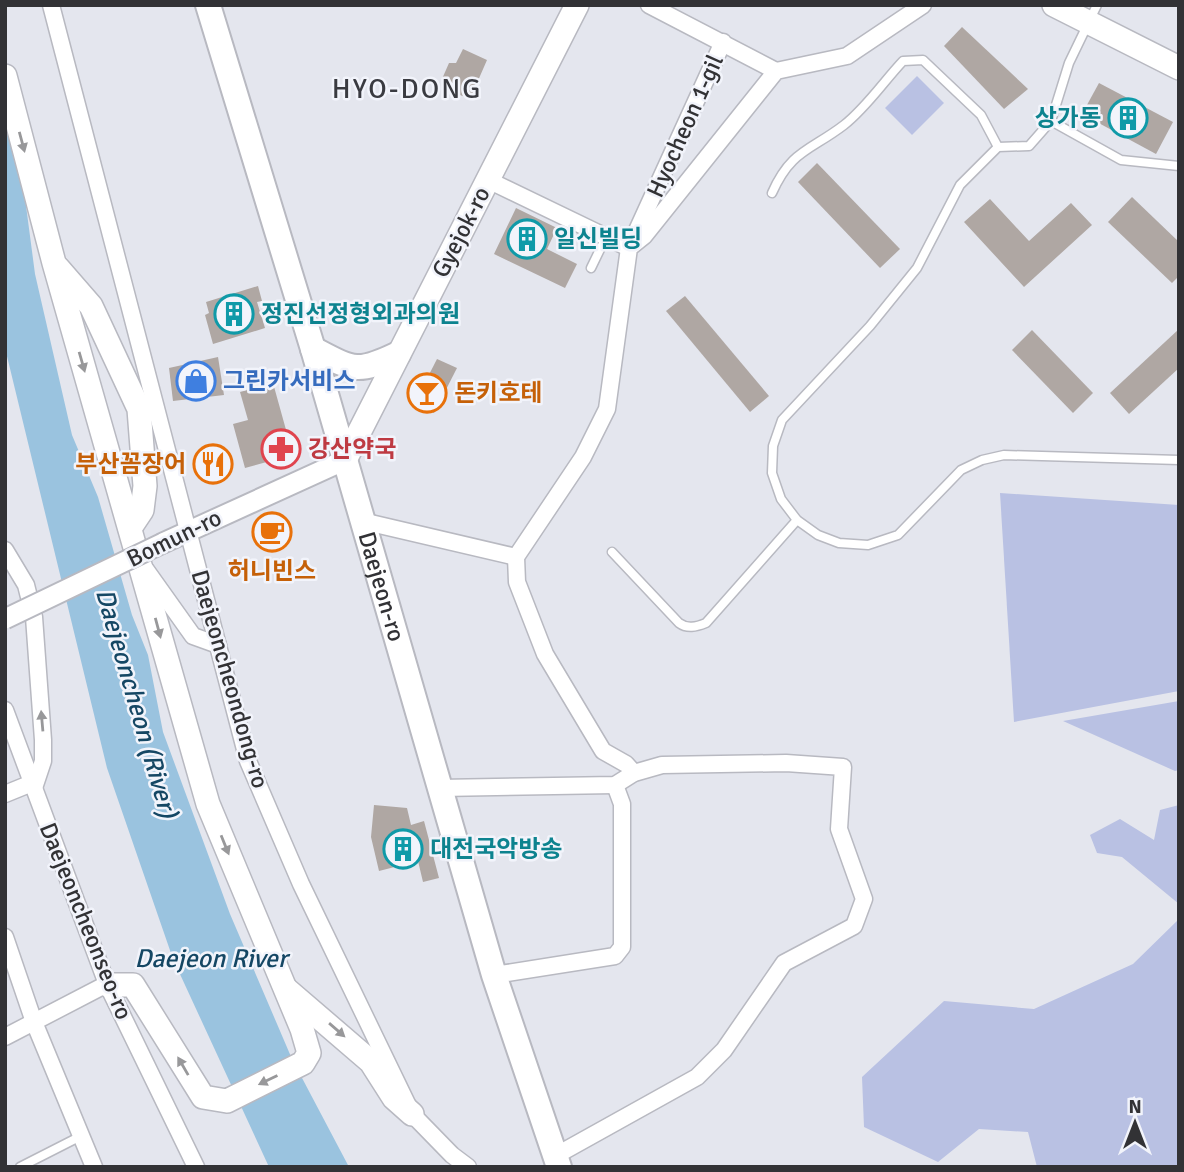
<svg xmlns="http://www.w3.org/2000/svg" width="1184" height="1172" font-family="Signika,'Noto Sans KR',sans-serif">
  <rect width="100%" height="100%" fill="#e4e6ee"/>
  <g fill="#b9c1e3">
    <path d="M 917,76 L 944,103 L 912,135 L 885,108 Z"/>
    <path d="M 1000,493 L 1179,505 L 1179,691 L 1014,722 Z"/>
    <path d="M 1179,701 L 1179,770 L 1175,771 L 1063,721 Z"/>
    <path d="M 1179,805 L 1179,904 L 1122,857 L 1097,853 L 1090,835 L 1120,819 L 1154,840 L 1160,810 Z"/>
    <path d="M 1179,919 L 1179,1167 L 1037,1167 L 1028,1132 L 979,1129 L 938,1162 L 864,1127 L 862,1077 L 944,1001 L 1034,1009 L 1133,964 Z"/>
  </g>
  <path fill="#9ac3df" d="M 5,115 L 23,183 L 35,274 L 72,435 L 98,497 L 132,615 L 148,655 L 163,732 L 230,914 L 292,1059 L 349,1167 L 269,1167 L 173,959 L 107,768 L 5,348 Z"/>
  <g fill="#afa7a3">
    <path d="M 962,27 L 1028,89 L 1004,109 L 944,46 Z"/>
    <path d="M 463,49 L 487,60 L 470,99 L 450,91 L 453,83 L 442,79 L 449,63 L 456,63 Z"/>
    <path d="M 1099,83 L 1173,122 L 1156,154 L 1082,114 Z"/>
    <path d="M 817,163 L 900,249 L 880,268 L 798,182 Z"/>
    <path d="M 1132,197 L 1179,242 L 1179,276 L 1172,283 L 1108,222 Z"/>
    <path d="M 990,199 L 1029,241 L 1071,203 L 1092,225 L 1024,287 L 964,222 Z"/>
    <path d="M 516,208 L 557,228 L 547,249 L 577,264 L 565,288 L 494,254 Z"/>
    <path d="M 258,286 L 262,301 L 257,302 L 265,328 L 213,344 L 205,315 L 209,313 L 206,302 Z"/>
    <path d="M 685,296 L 769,396 L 750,412 L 666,311 Z"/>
    <path d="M 1179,329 L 1179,368 L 1129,414 L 1110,393 Z"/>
    <path d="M 1032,330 L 1093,393 L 1073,413 L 1012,350 Z"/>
    <path d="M 218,357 L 224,395 L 173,401 L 169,368 Z"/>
    <path d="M 437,359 L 457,368 L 434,413 L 414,404 Z"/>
    <path d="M 273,383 L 288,437 L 281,458 L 245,468 L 233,424 L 248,420 L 240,392 Z"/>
    <path d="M 374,805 L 407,808 L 411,825 L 424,821 L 439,878 L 423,882 L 418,861 L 379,871 L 371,837 Z"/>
  </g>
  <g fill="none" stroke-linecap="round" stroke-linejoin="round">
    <g stroke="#b8b9c1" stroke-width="11">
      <g id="service">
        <path d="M 1097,5 L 1069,63 L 1051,121 L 1029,146 L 998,147 L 960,185 L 917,268 L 870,326 L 782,420 L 773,446 L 772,473 L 781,499 L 797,520 L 818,535 L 839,543 L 868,545 L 898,535 L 961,470 L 982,460 L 1004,455 L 1179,460"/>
        <path d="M 1051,121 L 1121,160 L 1179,166"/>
        <path d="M 772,193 C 791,150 810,151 844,125 C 866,108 884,81 903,61 L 923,60 L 981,115 L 998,147"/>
        <path d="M 591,268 L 606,237"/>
        <path d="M 612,552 L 679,623 C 687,629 696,627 706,623 L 797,520"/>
        <path d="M 20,1167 L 79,1137"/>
      </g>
    </g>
    <g stroke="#b8b9c1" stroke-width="19">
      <g id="minor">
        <path d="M 51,5 L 248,761 L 301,884 L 412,1114 L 452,1155 L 468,1167"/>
        <path d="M 649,5 L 776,71"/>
        <path d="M 488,180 L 629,248 L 723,42"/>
        <path d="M 362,521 L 516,557"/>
        <path d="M 5,550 L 26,585 L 34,617 L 43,740 L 43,761 L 34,788"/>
        <path d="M 146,570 L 193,636 L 218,645"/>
        <path d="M 5,710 L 107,984 L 196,1167"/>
        <path d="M 634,773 L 626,764 L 603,751 L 545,654 L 517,582 L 516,557 L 583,457 L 607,409 L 629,248 L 644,236 L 776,71 L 847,56 L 923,5"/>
        <path d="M 440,788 L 615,785 L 634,773 L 662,765 L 786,763 L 843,767 L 839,829 L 864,899 L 854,926 L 784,963 L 724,1050 L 697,1077 L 555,1156"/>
        <path d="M 5,794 L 32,783"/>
        <path d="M 5,937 L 34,1022 L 94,1167"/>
        <path d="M 494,975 L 615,956 L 622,947 L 622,804 L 615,785"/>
        <path d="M 5,1037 L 107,984"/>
      </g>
    </g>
    <g stroke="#b8b9c1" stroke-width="23">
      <path id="tertiary" d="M 163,543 L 345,460"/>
    </g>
    <g stroke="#b8b9c1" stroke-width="26">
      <g id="secondary">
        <path d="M 1054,5 L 1179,68"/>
        <path d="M 5,76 L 54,263 L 208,804 L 302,1029 L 309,1053 L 303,1063 L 227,1101 L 203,1097 L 133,985 L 108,985"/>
        <path d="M 58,268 L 91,306 L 139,409 L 145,486 L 142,510 L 130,528"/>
        <path d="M 345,460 L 577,5"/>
        <path d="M 286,989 L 371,1062 L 394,1098 L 412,1114"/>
      </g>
    </g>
    <g stroke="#b8b9c1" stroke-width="28">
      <g id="primary">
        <path id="s1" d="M 208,5 L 313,349 L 494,975 L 559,1167"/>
        <path d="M 313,349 C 353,370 357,374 398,354"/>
      </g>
    </g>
    <use href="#service" stroke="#fff" stroke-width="8"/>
    <use href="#minor" stroke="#fff" stroke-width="16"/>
    <use href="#tertiary" stroke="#fff" stroke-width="19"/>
    <use href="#secondary" stroke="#fff" stroke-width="23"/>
    <use href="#primary" stroke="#fff" stroke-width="24"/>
    <g stroke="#b8b9c1" stroke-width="23" stroke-linecap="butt">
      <path id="tertiary-bridge" d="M 5,619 L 163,543"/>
    </g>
    <use href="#tertiary-bridge" stroke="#fff" stroke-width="19"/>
  </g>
  <defs><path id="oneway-solid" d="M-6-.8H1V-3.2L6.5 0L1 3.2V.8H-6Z" transform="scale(1.75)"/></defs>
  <g fill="#98989a">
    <use href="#oneway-solid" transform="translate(22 142) rotate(75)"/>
    <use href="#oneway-solid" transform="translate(82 362) rotate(74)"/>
    <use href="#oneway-solid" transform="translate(158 628) rotate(75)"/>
    <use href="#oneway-solid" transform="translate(42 721) rotate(-95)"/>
    <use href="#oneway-solid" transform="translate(225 845) rotate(68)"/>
    <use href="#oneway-solid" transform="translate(337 1030) rotate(41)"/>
    <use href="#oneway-solid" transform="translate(183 1066) rotate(-120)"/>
    <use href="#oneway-solid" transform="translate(268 1080) rotate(154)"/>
  </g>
  <defs>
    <g id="building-ring" transform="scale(2.0125)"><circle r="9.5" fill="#f2f4fb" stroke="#0f9aa8" stroke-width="1.5"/><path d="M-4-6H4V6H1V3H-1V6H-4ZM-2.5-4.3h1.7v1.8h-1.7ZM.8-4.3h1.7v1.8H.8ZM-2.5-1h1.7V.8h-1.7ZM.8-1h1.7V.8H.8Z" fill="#0f9aa8"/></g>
    <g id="shop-ring" transform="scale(2.0125)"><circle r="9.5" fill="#f2f4fb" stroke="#3f7fe0" stroke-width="1.5"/><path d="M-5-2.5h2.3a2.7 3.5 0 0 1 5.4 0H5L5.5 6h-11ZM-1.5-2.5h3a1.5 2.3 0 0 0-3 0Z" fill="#3f7fe0"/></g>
    <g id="bar-ring" transform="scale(2.0125)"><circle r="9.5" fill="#f2f4fb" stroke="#e8710a" stroke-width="1.5"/><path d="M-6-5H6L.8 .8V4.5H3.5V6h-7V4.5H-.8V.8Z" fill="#e8710a"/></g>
    <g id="pharmacy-ring" transform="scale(2.0125)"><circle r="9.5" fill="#f2f4fb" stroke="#e0444e" stroke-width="1.5"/><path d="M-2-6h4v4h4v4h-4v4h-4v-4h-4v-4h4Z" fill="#e0444e"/></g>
    <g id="restaurant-ring" transform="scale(2.0125)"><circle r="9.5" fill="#f2f4fb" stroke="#e8710a" stroke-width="1.5"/><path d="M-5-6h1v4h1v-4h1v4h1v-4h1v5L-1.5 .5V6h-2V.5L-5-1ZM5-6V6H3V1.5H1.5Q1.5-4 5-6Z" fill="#e8710a"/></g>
    <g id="cafe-ring" transform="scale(2.0125)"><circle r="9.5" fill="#f2f4fb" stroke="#e8710a" stroke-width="1.5"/><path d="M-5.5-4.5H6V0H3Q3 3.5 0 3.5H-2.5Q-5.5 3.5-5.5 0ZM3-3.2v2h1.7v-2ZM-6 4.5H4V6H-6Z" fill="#e8710a"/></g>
  </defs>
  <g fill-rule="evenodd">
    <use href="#building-ring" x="1128" y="118"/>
    <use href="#building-ring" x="527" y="239"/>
    <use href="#building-ring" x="234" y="314"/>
    <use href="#shop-ring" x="196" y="381"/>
    <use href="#bar-ring" x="427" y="393"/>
    <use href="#pharmacy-ring" x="281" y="449"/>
    <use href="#restaurant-ring" x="213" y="464"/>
    <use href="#cafe-ring" x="272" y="532"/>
    <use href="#building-ring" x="403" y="849"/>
  </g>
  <g text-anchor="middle" stroke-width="5" stroke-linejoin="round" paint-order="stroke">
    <g font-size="24" font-weight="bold" fill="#0d838f" stroke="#f2f4fb" text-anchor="start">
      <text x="1101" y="126" text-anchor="end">상가동</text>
      <text x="554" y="247">일신빌딩</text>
      <text x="261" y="322">정진선정형외과의원</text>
      <text x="430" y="857">대전국악방송</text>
    </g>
    <g font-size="24" fill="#323235" stroke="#f2f4fb">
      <text transform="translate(685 126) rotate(-66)" y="8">Hyocheon 1-gil</text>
      <text transform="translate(461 232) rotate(-63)" y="8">Gyejok-ro</text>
      <text transform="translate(174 538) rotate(-26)" y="8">Bomun-ro</text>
      <text dy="8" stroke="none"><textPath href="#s1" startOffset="607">Daejeon-ro</textPath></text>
      <text transform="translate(230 679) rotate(74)" y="8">Daejeoncheondong-ro</text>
      <text transform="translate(86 921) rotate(68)" y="8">Daejeoncheonseo-ro</text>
    </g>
    <g font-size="24" font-weight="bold" fill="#366cbe" stroke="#f2f4fb" text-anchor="start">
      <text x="223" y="389">그린카서비스</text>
    </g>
    <g font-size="24" font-weight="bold" fill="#c56008" stroke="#f2f4fb" text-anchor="start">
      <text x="454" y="401">돈키호테</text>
      <text x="186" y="472" text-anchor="end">부산꼼장어</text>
      <text x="272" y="579" text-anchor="middle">허니빈스</text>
    </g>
    <g font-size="24" font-weight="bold" fill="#be3a42" stroke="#f2f4fb" text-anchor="start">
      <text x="308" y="457">강산약국</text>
    </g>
    <g font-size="26" font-style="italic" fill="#154764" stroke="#f2f4fb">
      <text transform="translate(137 703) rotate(74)" y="9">Daejeoncheon (River)</text>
      <text x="211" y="967">Daejeon River</text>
    </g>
    <g font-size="28" letter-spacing="2" fill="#3a3b41" stroke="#f2f4fb">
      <text x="407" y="98">HYO-DONG</text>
    </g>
  </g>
  <rect width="1184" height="1172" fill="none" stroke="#323235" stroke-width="14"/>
  <g transform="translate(1135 1123)" stroke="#f2f4fb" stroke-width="5" paint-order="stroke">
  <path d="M0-5L12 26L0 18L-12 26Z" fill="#323235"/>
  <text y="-10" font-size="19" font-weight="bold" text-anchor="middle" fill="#323235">N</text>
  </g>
</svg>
